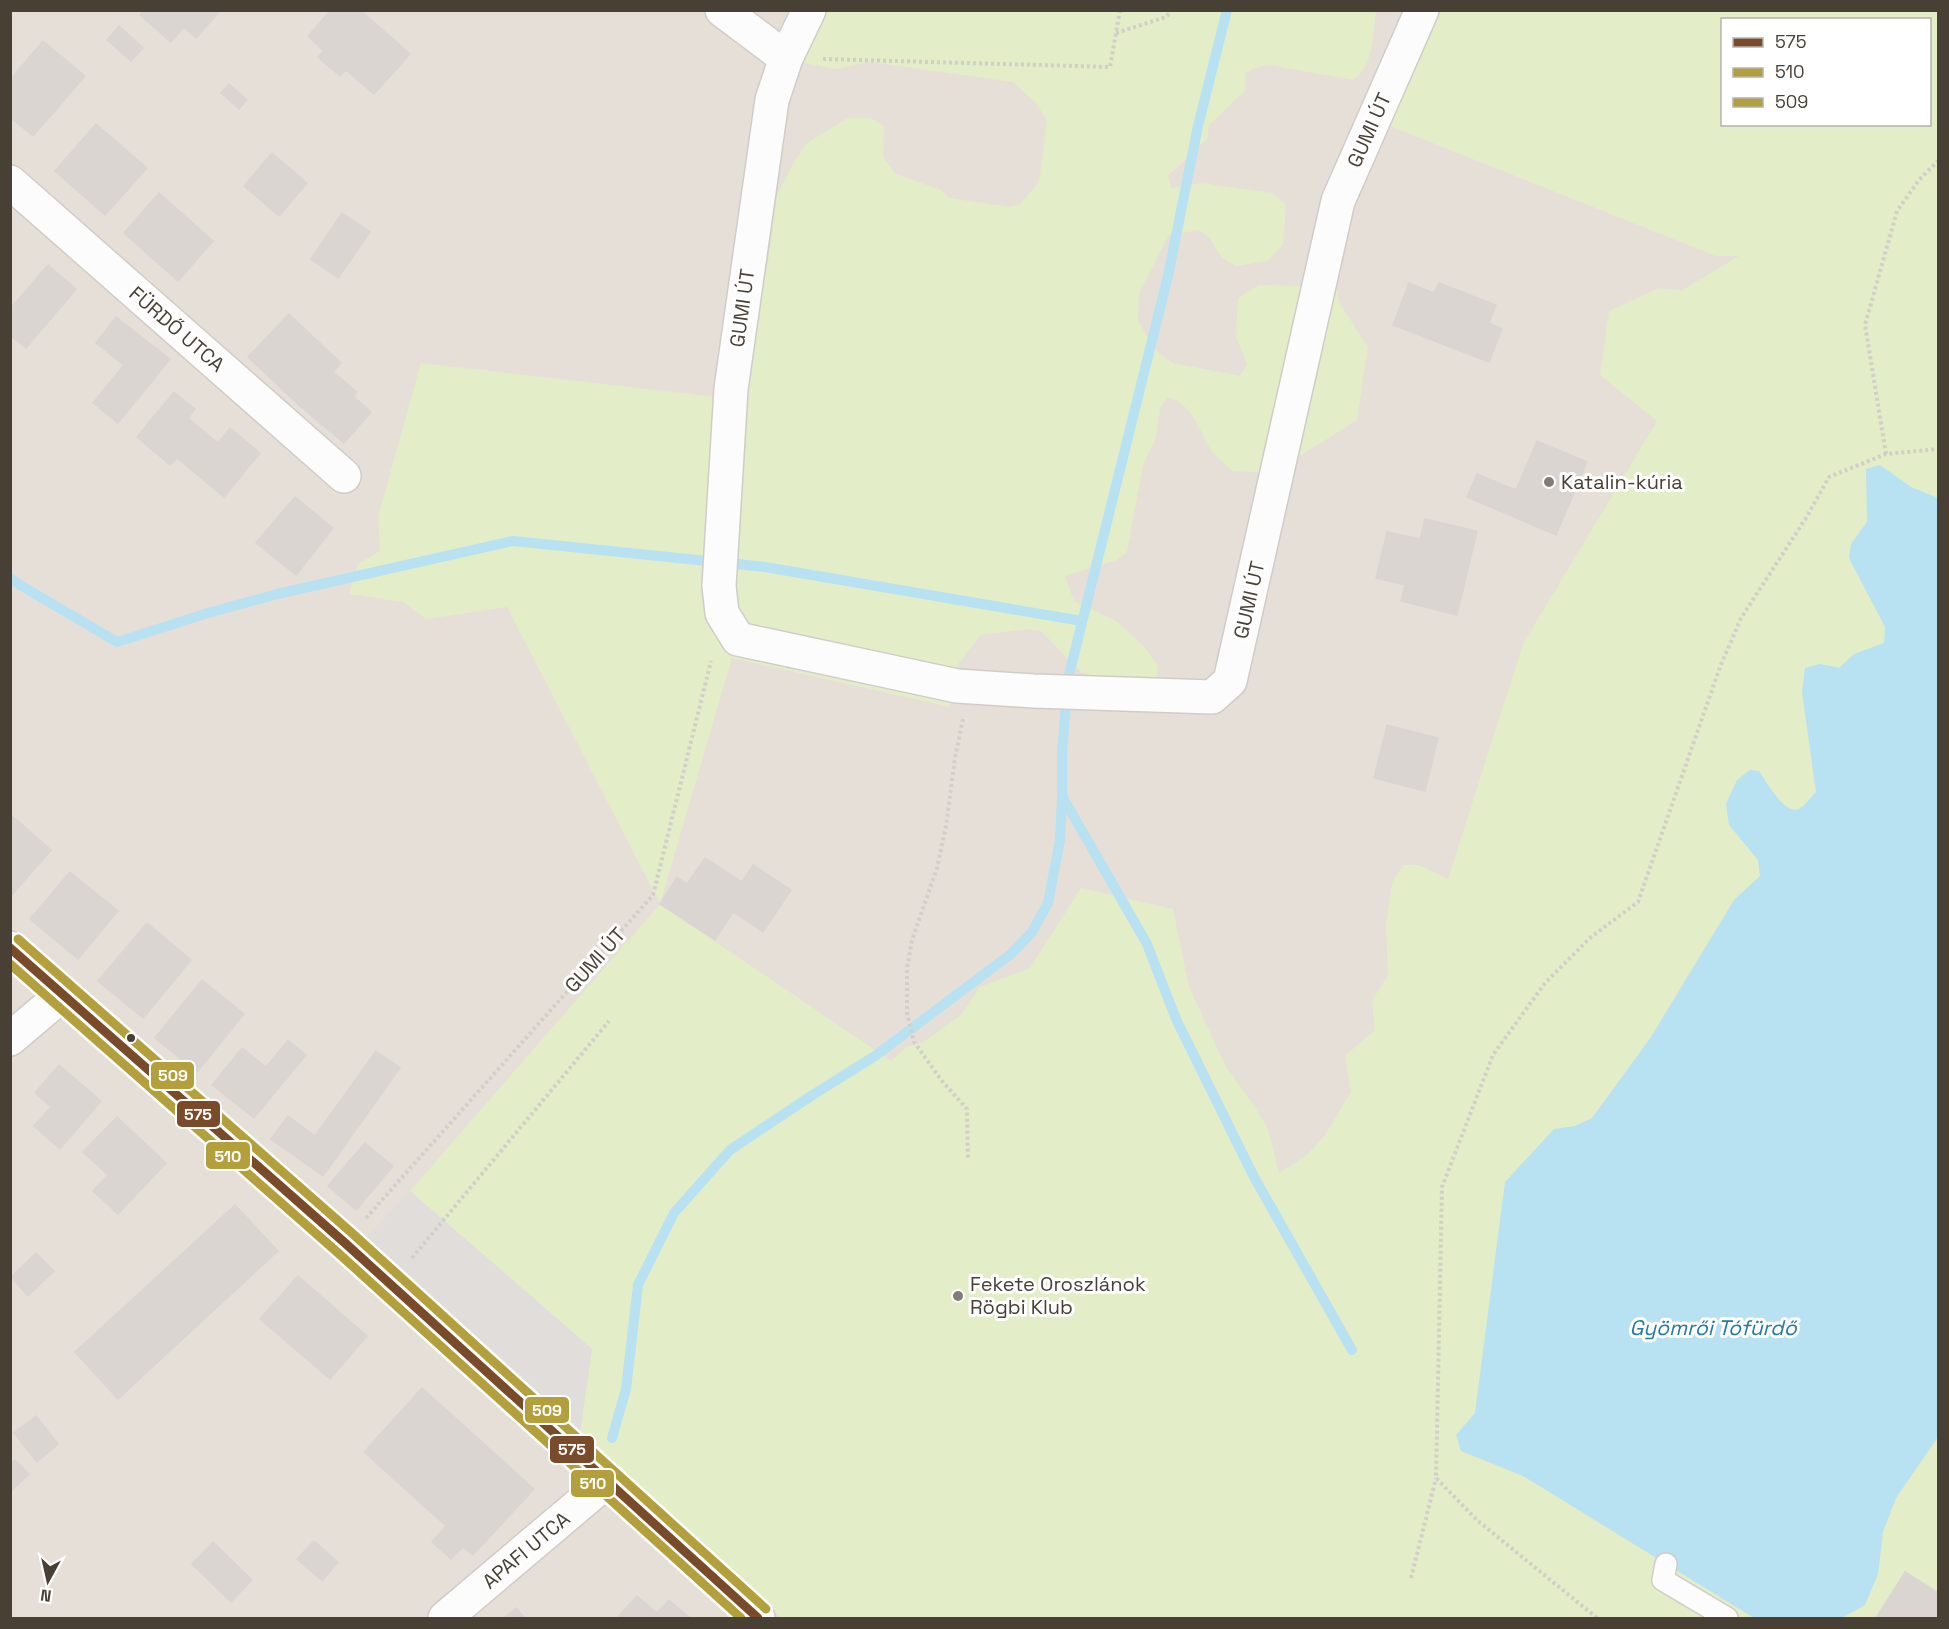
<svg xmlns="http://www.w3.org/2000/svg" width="1949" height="1629" font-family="'Space Grotesk',sans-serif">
  <rect width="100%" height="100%" fill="#f2eeea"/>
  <path fill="#e6dfd7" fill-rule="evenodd" d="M 11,11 L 1938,11 L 1938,1618 L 11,1618 ZM 1722,20 L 1930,20 L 1930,124 L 1722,124 Z"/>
  <path fill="#e3edc8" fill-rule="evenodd" d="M 790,11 L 1376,11 C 1373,33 1374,66 1353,80 L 1268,65 L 1252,69 L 1245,74 L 1246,90 L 1209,125 L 1208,138 L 1168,176 L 1172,188 L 1201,183 L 1272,193 L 1286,205 L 1283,245 L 1268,261 L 1236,266 L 1222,258 L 1209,237 L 1198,230 L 1169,235 L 1139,293 L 1138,321 L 1156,351 L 1173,363 L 1240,376 L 1247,364 L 1236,337 L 1238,298 L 1259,285 L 1336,287 L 1340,304 L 1368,347 L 1357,420 L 1273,473 L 1232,471 C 1225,463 1214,456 1209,447 C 1197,425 1194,407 1168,397 L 1160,408 L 1156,438 L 1143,465 L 1127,552 L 1117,560 L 1065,576 L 1074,601 L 1118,622 L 1145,648 L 1158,665 L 1155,687 L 1082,673 L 1041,631 L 1026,629 L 981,635 L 955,668 L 950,707 L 732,658 L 660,904 L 891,1061 L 906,1047 L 922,1043 L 961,1015 L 980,987 L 1030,968 L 1081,888 L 1173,909 L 1189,987 L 1226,1067 L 1254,1105 L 1268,1129 L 1279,1173 L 1307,1155 L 1325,1135 L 1351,1092 L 1345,1056 L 1375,1030 L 1372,1001 L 1388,975 L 1386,925 L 1392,883 L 1403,865 L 1419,865 L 1448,879 L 1523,644 L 1657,421 L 1600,375 L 1609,311 L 1659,288 L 1681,291 L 1739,256 L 1716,256 L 1385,124 L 1422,11 L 1938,11 L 1938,1618 L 781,1618 L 617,1468 L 580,1432 L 592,1349 L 410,1191 L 660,904 L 507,607 L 426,619 L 403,602 L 349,594 L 358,564 L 380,551 L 378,517 L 421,363 L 716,397 L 744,386 L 769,256 L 777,195 L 795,160 L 807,143 L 848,118 L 870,118 L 884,126 L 883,157 L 896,174 L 941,190 L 949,198 L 1010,207 L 1020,204 L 1039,182 L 1047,121 L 1037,104 L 1013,82 L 869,62 L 836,69 L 788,60 L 784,43 ZM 1722,20 L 1930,20 L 1930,124 L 1722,124 Z"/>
  <path fill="#e1ddda" d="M 410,1191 L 592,1349 L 580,1432 L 362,1242 Z"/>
  <path fill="#b8e1f2" d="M 1880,465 L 1911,487 L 1938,498 L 1938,1437 L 1896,1498 L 1883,1532 L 1878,1574 L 1865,1605 L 1842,1618 L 1754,1618 L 1523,1476 L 1461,1451 L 1456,1435 L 1475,1413 L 1505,1182 L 1554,1129 L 1575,1126 L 1592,1118 L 1651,1037 L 1734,900 L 1760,876 L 1758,860 L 1729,825 L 1726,804 L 1737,780 L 1750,770 L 1759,771 C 1766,781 1784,815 1799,809 C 1805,806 1811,797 1816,792 L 1802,692 L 1805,668 L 1820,664 L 1839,668 L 1854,654 L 1884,643 L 1885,627 L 1849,558 L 1851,544 L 1867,522 L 1866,469 Z"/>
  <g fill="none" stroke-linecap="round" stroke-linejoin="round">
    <g stroke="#b8e1f2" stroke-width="10">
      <path d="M 1227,10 L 1198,126 L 1168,276 L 1068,679 L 1062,754 L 1062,796 L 1147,944 L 1176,1019 L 1254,1177 L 1352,1350"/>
      <path d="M 10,578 L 20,585 L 117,642 L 208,613 L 277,594 L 513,541 L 765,567 L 1082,621"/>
      <path d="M 612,1438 L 626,1389 L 638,1285 L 674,1213 L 730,1150 L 811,1096 L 875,1056 L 1011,954 L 1032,932 L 1048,903 L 1060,840 L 1062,797"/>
    </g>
  </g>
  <g fill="#dad5d1" stroke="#dad5d0" stroke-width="1.5">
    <path d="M 143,10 L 165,10 L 184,27 L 171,42 L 140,15 Z"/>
    <path d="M 165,10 L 221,10 L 196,38 Z"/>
    <path d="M 331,10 L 360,10 L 410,54 L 374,94 L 346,70 L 340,76 L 318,57 L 324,51 L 308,36 Z"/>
    <path d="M 119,26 L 143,48 L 131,61 L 107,40 Z"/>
    <path d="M 43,41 L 85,76 L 33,136 L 10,117 L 10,80 Z"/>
    <path d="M 229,84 L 247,100 L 239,109 L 221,93 Z"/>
    <path d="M 96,124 L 147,168 L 105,215 L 55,171 Z"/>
    <path d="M 272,153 L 307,183 L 279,216 L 244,186 Z"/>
    <path d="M 159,193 L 213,241 L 178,281 L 124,233 Z"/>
    <path d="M 342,213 L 370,232 L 338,278 L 311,259 Z"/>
    <path d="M 48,265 L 76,289 L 26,348 L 10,335 L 10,309 Z"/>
    <path d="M 1409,283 L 1434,293 L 1439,283 L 1496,305 L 1489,323 L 1502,329 L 1489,362 L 1393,325 Z"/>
    <path d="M 289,314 L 341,363 L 301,407 L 248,357 Z"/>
    <path d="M 116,317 L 170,359 L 118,423 L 93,403 L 124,365 L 96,343 Z"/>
    <path d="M 332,371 L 357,392 L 353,396 L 371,412 L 344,443 L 301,407 Z"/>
    <path d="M 174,392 L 195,409 L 188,418 L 218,443 L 230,428 L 260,453 L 224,497 L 177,458 L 170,465 L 137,437 Z"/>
    <path d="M 1537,441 L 1587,462 L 1556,535 L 1467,497 L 1477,474 L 1516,490 Z"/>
    <path d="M 295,497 L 333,528 L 296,575 L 256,543 Z"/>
    <path d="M 1425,519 L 1477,531 L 1457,615 L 1401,601 L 1405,585 L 1376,578 L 1387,532 L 1420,539 Z"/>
    <path d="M 1387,725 L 1438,738 L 1425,791 L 1374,778 Z"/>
    <path d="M 10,814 L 51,850 L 10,897 Z"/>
    <path d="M 705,858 L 742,882 L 753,865 L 791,890 L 763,932 L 733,912 L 715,940 L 660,904 L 677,877 L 687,884 Z"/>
    <path d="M 70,872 L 118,911 L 78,959 L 30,919 Z"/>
    <path d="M 147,923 L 191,960 L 143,1018 L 98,981 Z"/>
    <path d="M 202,980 L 244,1014 L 197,1072 L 155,1038 Z"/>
    <path d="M 288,1040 L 306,1055 L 254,1118 L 212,1085 L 242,1048 L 266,1067 Z"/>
    <path d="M 376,1051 L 400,1068 L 323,1176 L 271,1139 L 288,1116 L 315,1136 Z"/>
    <path d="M 59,1065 L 101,1101 L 60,1149 L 34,1126 L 51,1107 L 35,1093 Z"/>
    <path d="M 117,1117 L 166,1163 L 118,1214 L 93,1191 L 108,1175 L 83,1152 Z"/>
    <path d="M 365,1143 L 393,1166 L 356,1210 L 328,1186 Z"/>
    <path d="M 235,1205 L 278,1251 L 118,1399 L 75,1352 Z"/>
    <path d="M 36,1253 L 54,1271 L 28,1296 L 11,1277 Z"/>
    <path d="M 298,1276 L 367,1336 L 330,1379 L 260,1319 Z"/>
    <path d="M 422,1388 L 534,1489 L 473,1555 L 463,1547 L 451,1559 L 432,1542 L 446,1526 L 364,1452 Z"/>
    <path d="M 36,1416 L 58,1444 L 37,1462 L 14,1433 Z"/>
    <path d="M 15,1460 L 29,1474 L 10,1492 L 10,1464 Z"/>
    <path d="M 314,1541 L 338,1562 L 322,1581 L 297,1559 Z"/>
    <path d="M 213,1542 L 252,1580 L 231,1602 L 192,1564 Z"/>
    <path d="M 1905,1572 L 1938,1593 L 1938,1618 L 1876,1618 Z"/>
    <path d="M 637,1596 L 657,1613 L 669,1600 L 690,1618 L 620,1618 L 618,1617 Z"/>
    <path d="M 516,1608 L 525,1618 L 504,1618 Z"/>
  </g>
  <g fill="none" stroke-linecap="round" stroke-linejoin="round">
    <g stroke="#d0ccc8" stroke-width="24">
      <path id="service" d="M 1666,1564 L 1663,1580 L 1727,1618"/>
    </g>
    <g stroke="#d0ccc8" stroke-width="36">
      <g id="minor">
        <path d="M 722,10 L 786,58"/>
        <path d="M 809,10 L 786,58 L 772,100 L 731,389 L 719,586 L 722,613 L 738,639 L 957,686 L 1034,691 L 1212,697 L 1230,681 L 1338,201 L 1422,10"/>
        <path d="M 10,182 L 344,476"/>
        <path d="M 10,1039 L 62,995"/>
        <path d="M 445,1618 L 607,1481"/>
      </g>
    </g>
    <g stroke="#d0ccc8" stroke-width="36">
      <path id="tertiary" d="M 10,948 L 345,1243 L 758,1618"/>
    </g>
    <g stroke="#d2ceca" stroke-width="4" stroke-dasharray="3 3" stroke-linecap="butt">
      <path d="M 1116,33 L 1166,17 L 1172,10"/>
      <path d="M 823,59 L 1110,67 L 1120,10"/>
      <path d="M 1886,454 L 1865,325 L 1897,211 L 1919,180 L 1938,161"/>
      <path d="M 963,719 L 955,758 L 946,826 L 937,868 L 912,940 L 907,969 L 907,1013 L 914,1042 L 942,1081 L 967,1109 L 968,1160"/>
      <path d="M 366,1218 L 653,895 L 711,661"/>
      <path d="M 412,1258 L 609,1021"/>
      <path d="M 1411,1578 L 1436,1478"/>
      <path d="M 1597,1618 L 1478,1521 L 1436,1478 L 1442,1187 L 1493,1055 L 1545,983 L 1591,937 L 1638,902 L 1720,667 L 1741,618 L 1806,518 L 1829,477 L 1886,454 L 1938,449"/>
    </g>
    <use href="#service" stroke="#fdfcfc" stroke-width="21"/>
    <use href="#minor" stroke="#fdfcfc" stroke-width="33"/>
    <use href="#tertiary" stroke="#fdfcfc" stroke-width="33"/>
    <g stroke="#fff" stroke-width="14">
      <path id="bus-1" d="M 10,948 L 345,1243 L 758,1618"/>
    </g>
    <g stroke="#fff" stroke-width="14">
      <path id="bus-2" d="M 10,964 L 337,1252 L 741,1618"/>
    </g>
    <g stroke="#fff" stroke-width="14">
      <path id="bus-3" d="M 18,939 L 353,1234 L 766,1609"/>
    </g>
    <use href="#bus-1" stroke="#7a4b2a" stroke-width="9"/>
    <use href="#bus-2" stroke="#b3a03d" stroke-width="9"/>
    <use href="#bus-3" stroke="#b3a03d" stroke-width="9"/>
  </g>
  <g fill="#847c74" stroke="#fff" stroke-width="2">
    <circle cx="1549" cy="482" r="6"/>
    <circle cx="958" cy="1296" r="6"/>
  </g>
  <circle fill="#483f35" stroke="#fff" stroke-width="2" cx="131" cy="1038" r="5"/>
  <g text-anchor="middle" stroke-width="6" stroke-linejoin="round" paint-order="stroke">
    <g font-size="20" fill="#483f35" stroke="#fff">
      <text transform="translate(1369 130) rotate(-66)" y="7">GUMI ÚT</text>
      <text transform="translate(742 308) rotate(-82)" y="7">GUMI ÚT</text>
      <text transform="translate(177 329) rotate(41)" y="7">FÜRDŐ UTCA</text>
      <text transform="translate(1249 600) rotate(-77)" y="7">GUMI ÚT</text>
      <text transform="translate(595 960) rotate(-48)" y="7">GUMI ÚT</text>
      <text transform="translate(526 1550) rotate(-40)" y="7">APAFI UTCA</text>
    </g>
    <g font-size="20" fill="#483f35" stroke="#fff" text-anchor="start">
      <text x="1561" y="489">Katalin-kúria</text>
      <text x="970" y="1291">Fekete Oroszlánok<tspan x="970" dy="23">Rögbi Klub</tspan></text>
    </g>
    <g font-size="21" font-style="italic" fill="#237aa3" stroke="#fff">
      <text x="1713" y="1335">Gyömrői Tófürdő</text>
    </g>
  </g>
  <g stroke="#fff" stroke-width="2">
    <rect x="150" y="1061" width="45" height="29" rx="6" fill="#b3a03d"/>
    <rect x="176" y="1100" width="45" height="28" rx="6" fill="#7a4b2a"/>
    <rect x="205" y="1141" width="46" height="29" rx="6" fill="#b3a03d"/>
    <rect x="524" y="1396" width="46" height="28" rx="6" fill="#b3a03d"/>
    <rect x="549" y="1435" width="46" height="29" rx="6" fill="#7a4b2a"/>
    <rect x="570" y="1469" width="45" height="29" rx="6" fill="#b3a03d"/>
  </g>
  <g font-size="16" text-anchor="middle" font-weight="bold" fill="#fff">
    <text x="173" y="1081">509</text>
    <text x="198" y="1120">575</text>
    <text x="228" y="1162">510</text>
    <text x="547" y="1416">509</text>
    <text x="572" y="1455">575</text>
    <text x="593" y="1489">510</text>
  </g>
  <rect width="1949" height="1629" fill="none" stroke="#483f35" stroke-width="24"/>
  <rect x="1721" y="18" width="210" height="108" fill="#ffffff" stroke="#b6b2ae" stroke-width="1.5"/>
  <rect x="1733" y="38" width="30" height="9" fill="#7a4b2a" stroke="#b6b2ae" stroke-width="1.5"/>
  <text x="1775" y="48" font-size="18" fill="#483f35">575</text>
  <rect x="1733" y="68" width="30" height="9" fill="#b3a03d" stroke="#b6b2ae" stroke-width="1.5"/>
  <text x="1775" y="78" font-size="18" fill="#483f35">510</text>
  <rect x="1733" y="98" width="30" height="9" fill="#b3a03d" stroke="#b6b2ae" stroke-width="1.5"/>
  <text x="1775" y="108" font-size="18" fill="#483f35">509</text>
  <g transform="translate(48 1581) rotate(188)" stroke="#ffffff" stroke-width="4.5" paint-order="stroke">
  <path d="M0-4.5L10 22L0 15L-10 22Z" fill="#483f35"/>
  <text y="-9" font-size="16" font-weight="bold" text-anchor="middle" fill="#483f35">N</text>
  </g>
</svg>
